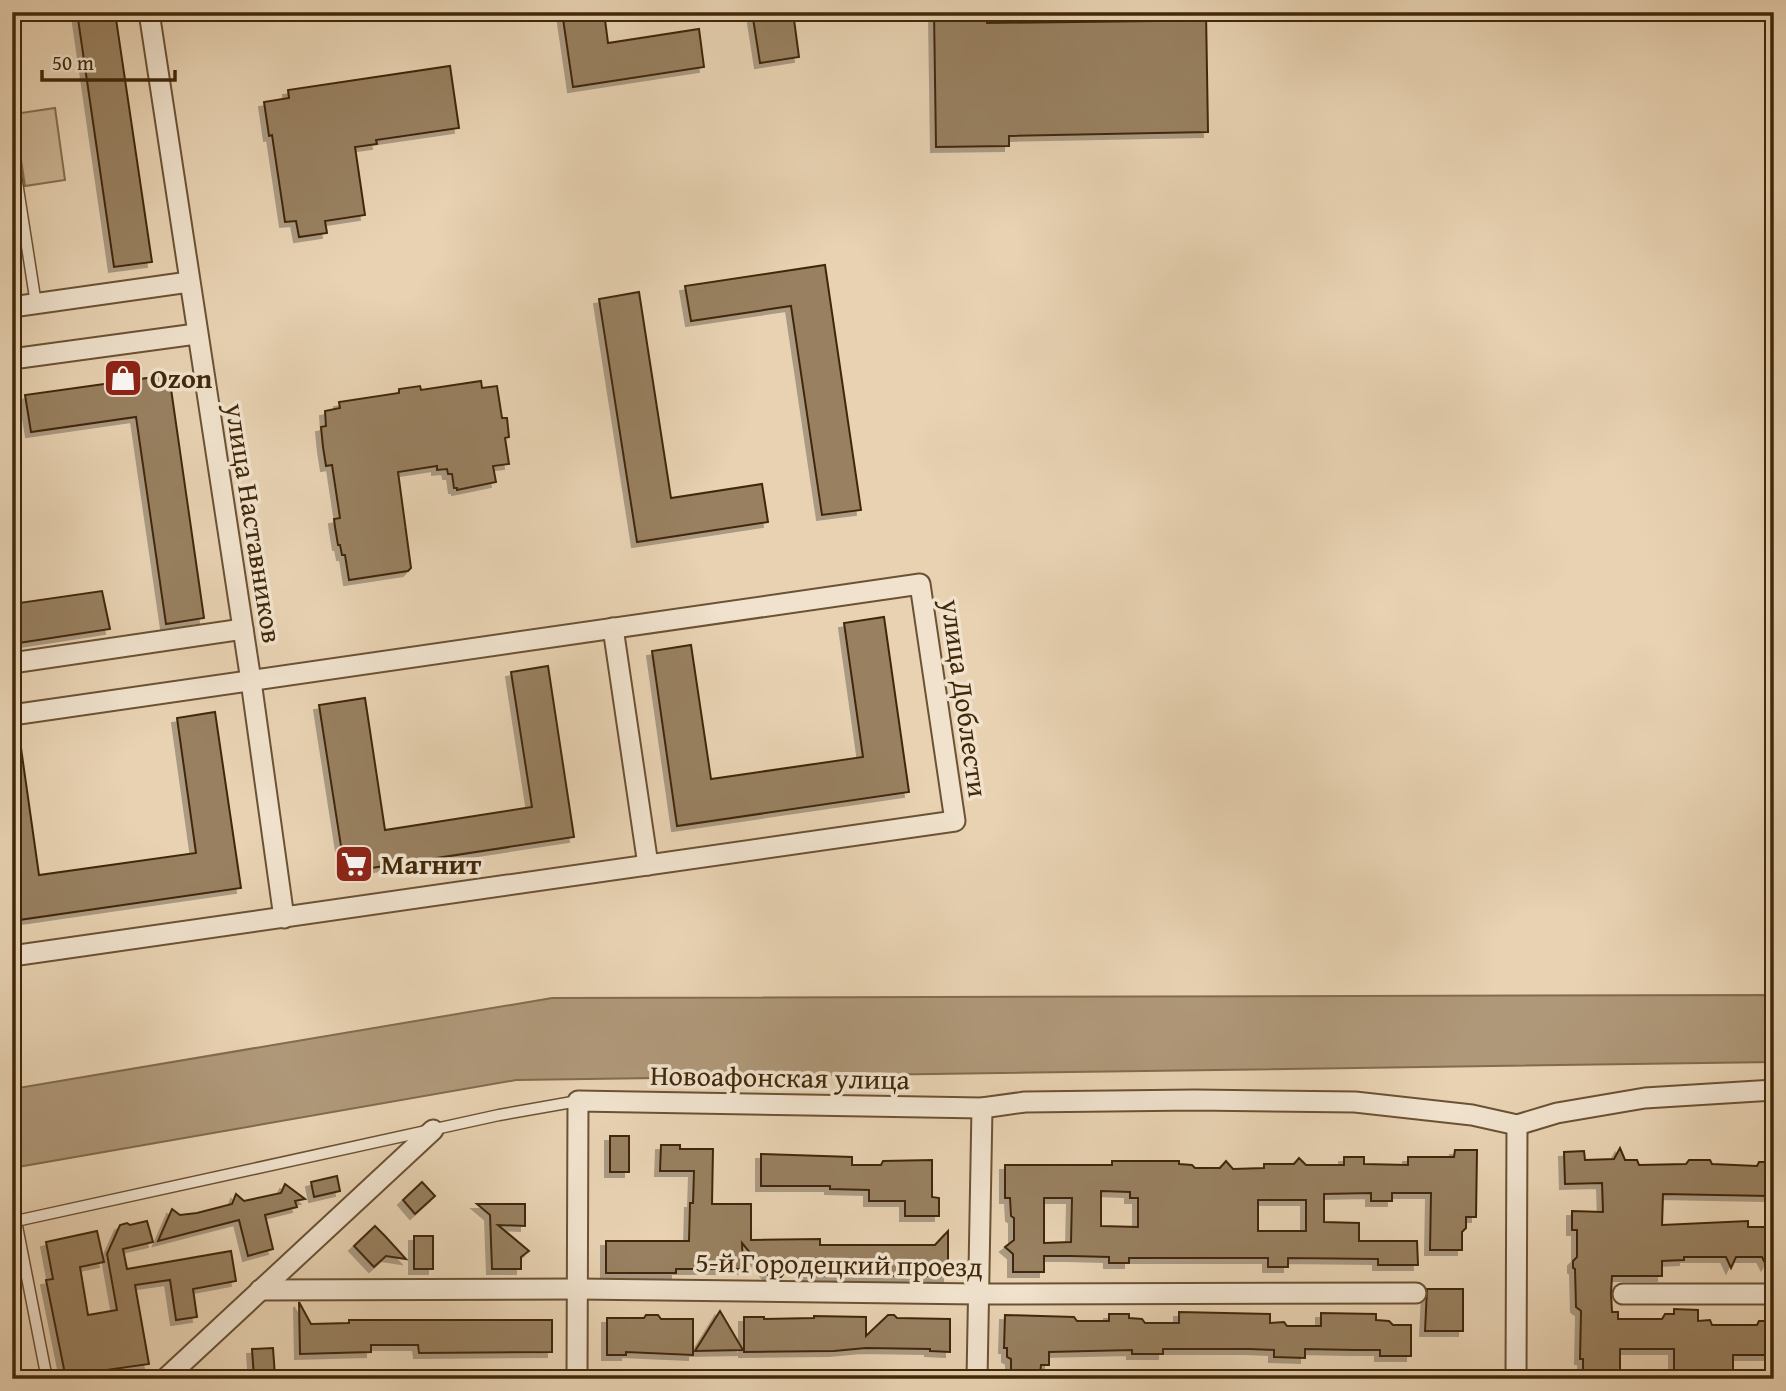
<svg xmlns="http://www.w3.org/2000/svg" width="1786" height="1391" font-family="'Gentium Book Plus',serif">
  <defs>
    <filter id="shadow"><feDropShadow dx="-5" dy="5" stdDeviation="0" flood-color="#0004"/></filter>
  </defs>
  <rect width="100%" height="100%" fill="#e8d2b2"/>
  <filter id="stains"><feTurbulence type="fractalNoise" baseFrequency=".00286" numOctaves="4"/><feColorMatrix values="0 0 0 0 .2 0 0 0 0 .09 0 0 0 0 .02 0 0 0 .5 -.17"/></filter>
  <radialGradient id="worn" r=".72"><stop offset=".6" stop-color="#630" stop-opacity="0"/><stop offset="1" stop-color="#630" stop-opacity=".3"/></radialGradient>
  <path fill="#ccb595" stroke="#866e4f" stroke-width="2" d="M 55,108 L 65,180 L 25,186 L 14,114 Z"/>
  <path fill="#af9879" stroke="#836b4c" stroke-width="2" d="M 1774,995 L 1774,1062 L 516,1080 L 12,1168 L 12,1089 L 552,998 Z"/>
  <g fill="#988061" stroke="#412809" stroke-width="2" fill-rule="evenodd" filter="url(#shadow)">
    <path d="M 77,12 L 115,12 L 152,262 L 114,267 Z"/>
    <path d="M 562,12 L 604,12 L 608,43 L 699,29 L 704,67 L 573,87 Z"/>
    <path d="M 752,12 L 793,12 L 799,57 L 760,63 Z"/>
    <path d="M 934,12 L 987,12 L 987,23 L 1155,21 L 1155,12 L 1206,12 L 1208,132 L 1009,136 L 1009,146 L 936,147 Z"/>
    <path d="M 450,66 L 459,128 L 376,140 L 377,144 L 355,147 L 365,215 L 325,221 L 327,233 L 299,237 L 296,221 L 285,222 L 272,135 L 269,136 L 264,102 L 289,98 L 288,90 Z"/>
    <path d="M 825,265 L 861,510 L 822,515 L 791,306 L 691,321 L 685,286 Z"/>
    <path d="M 639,292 L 671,498 L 762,484 L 768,522 L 637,542 L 599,299 Z"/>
    <path d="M 169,375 L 204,618 L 166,624 L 136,417 L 31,432 L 25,395 Z"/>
    <path d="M 481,381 L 482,388 L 497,386 L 502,418 L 507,418 L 509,437 L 505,438 L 509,464 L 493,466 L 496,482 L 457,490 L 457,488 L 454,488 L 452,474 L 448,474 L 447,469 L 437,470 L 437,466 L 398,472 L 411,568 L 408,571 L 349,580 L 345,555 L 342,555 L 340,545 L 338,545 L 335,527 L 334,519 L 340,518 L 332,465 L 326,466 L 323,447 L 321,427 L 326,426 L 325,411 L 340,408 L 339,402 L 399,393 L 399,389 L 420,386 L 421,390 Z"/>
    <path d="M 102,591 L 110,629 L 12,644 L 12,604 Z"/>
    <path d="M 884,617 L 909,792 L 677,826 L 652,651 L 691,645 L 711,779 L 863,757 L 844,623 Z"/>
    <path d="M 548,666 L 574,837 L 345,872 L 319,705 L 365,698 L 385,830 L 532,807 L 511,672 Z"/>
    <path d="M 215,712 L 241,888 L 12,921 L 12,749 L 21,748 L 39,875 L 196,853 L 177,718 Z"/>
    <rect x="610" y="1136" width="19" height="36"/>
    <path d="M 661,1145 L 680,1145 L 680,1149 L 713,1149 L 712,1204 L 751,1204 L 751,1240 L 820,1239 L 820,1245 L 935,1245 L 948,1231 L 948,1276 L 805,1276 L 793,1262 L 781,1277 L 770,1277 L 742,1243 L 743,1269 L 676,1269 L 676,1273 L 606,1273 L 606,1241 L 689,1241 L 690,1203 L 693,1203 L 694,1171 L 660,1171 Z"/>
    <path d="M 1620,1148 L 1625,1160 L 1637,1160 L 1639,1165 L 1686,1164 L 1689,1160 L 1710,1160 L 1712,1164 L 1757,1166 L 1759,1162 L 1774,1162 L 1774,1192 L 1769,1192 L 1769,1196 L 1663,1194 L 1662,1225 L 1748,1221 L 1748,1227 L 1774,1227 L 1774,1253 L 1766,1265 L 1762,1257 L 1736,1257 L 1731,1268 L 1726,1257 L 1684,1257 L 1684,1260 L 1662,1261 L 1662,1276 L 1612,1276 L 1611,1293 L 1612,1312 L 1618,1312 L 1618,1319 L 1662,1319 L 1665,1314 L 1674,1314 L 1674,1309 L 1698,1310 L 1698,1321 L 1710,1320 L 1712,1325 L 1757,1325 L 1759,1321 L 1774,1321 L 1774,1355 L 1733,1355 L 1733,1379 L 1674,1379 L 1674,1349 L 1620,1349 L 1620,1379 L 1583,1379 L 1583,1359 L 1580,1359 L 1581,1311 L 1576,1307 L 1575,1269 L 1573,1268 L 1573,1261 L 1577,1257 L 1577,1230 L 1572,1230 L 1572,1211 L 1603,1212 L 1602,1183 L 1565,1184 L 1564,1152 L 1584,1151 L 1585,1160 L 1614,1159 Z"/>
    <path d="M 1455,1150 L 1477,1150 L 1476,1217 L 1466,1217 L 1466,1228 L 1462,1232 L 1462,1250 L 1430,1250 L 1431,1193 L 1392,1193 L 1392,1201 L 1371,1201 L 1371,1193 L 1324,1194 L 1324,1222 L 1359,1223 L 1359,1241 L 1417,1241 L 1418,1265 L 1378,1265 L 1378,1259 L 1288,1258 L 1288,1267 L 1268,1267 L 1268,1258 L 1129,1258 L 1129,1263 L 1109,1263 L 1109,1257 L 1071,1256 L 1044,1256 L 1044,1272 L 1013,1272 L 1013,1254 L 1005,1247 L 1014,1240 L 1014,1218 L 1011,1216 L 1010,1198 L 1005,1198 L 1005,1165 L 1112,1165 L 1112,1161 L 1179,1161 L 1179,1164 L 1192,1165 L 1195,1168 L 1220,1168 L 1226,1161 L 1233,1169 L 1264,1168 L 1264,1164 L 1294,1164 L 1299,1158 L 1306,1165 L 1344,1165 L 1344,1157 L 1364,1157 L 1364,1164 L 1408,1165 L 1408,1157 L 1454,1157 ZM 1101,1191 L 1130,1192 L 1130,1198 L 1138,1198 L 1138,1227 L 1101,1226 ZM 1044,1198 L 1072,1198 L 1071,1242 L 1044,1243 ZM 1258,1200 L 1306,1200 L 1306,1231 L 1258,1231 Z"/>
    <path d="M 761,1154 L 852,1157 L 852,1165 L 881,1165 L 883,1161 L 932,1160 L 932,1197 L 939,1198 L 939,1216 L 905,1216 L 905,1201 L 869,1201 L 869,1190 L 830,1189 L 830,1186 L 761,1186 Z"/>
    <path d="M 337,1176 L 340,1191 L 314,1197 L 311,1182 Z"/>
    <path d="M 422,1182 L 435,1196 L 415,1214 L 403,1200 Z"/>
    <path d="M 285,1184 L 305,1199 L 295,1201 L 297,1207 L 265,1215 L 273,1249 L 248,1256 L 239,1220 L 158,1241 L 172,1209 L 180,1215 L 197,1213 L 232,1204 L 236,1194 L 244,1201 L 281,1193 Z"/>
    <path d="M 477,1204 L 525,1204 L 525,1226 L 498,1225 L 529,1251 L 521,1257 L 521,1269 L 492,1269 L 490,1215 Z"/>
    <path d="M 147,1221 L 153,1242 L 123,1249 L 127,1269 L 231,1251 L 236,1281 L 193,1289 L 197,1317 L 176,1320 L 170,1280 L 135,1285 L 149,1364 L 99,1371 L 101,1379 L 66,1379 L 46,1280 L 53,1279 L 46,1242 L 97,1231 L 104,1262 L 80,1267 L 88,1315 L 117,1310 L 107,1254 L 120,1225 L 127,1223 L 130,1225 Z"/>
    <path d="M 375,1226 L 385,1236 L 406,1259 L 386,1256 L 374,1267 L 354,1246 Z"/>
    <rect x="414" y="1236" width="19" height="33"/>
    <path d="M 1427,1289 L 1463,1289 L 1463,1331 L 1425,1331 Z"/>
    <path d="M 299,1302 L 311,1324 L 349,1323 L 349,1320 L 552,1320 L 552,1352 L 419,1353 L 418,1345 L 371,1345 L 371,1352 L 300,1354 Z"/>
    <path d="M 720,1311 L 743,1350 L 695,1351 Z"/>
    <path d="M 1179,1312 L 1270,1314 L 1270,1323 L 1284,1322 L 1287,1326 L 1321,1326 L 1321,1313 L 1376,1314 L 1376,1320 L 1389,1321 L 1393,1325 L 1411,1325 L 1411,1356 L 1380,1356 L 1380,1350 L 1355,1350 L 1305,1349 L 1305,1358 L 1274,1357 L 1274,1350 L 1249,1349 L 1163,1349 L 1163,1354 L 1132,1354 L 1132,1350 L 1049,1352 L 1049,1365 L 1041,1365 L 1040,1375 L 1011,1375 L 1011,1359 L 1007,1357 L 1007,1348 L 1004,1348 L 1005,1315 L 1074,1317 L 1077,1321 L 1109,1321 L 1109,1314 L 1129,1314 L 1129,1318 L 1142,1319 L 1145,1323 L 1179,1323 Z"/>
    <path d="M 646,1315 L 658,1315 L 661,1319 L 693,1319 L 693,1355 L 626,1352 L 626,1355 L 607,1355 L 607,1318 L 644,1318 Z"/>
    <path d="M 888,1315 L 894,1315 L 897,1318 L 950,1319 L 950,1352 L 930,1351 L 930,1349 L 866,1348 L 834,1351 L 744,1352 L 744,1317 L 764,1317 L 764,1319 L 814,1318 L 814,1316 L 866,1317 L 866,1336 Z"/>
    <path d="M 273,1348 L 275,1376 L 254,1378 L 252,1349 Z"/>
  </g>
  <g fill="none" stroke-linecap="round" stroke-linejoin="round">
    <g stroke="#6b5233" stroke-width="13">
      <g id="service">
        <path d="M 12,150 L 36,304"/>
        <path d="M 47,1379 L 16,1221 L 499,1115 L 578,1101"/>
      </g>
    </g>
    <g stroke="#6b5233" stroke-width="23">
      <g id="minor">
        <path d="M 149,12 L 251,681 L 284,918"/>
        <path d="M 12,307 L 189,282"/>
        <path d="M 12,359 L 196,334"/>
        <path d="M 613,628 L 648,865"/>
        <path d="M 12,663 L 243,629"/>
        <path d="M 12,715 L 920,584 L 955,821 L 12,956"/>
        <path d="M 260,1290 L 578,1289 L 979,1294 L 1416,1293"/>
        <path d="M 1623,1294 L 1774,1294"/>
        <path d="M 165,1379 L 433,1130"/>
        <path d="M 577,1379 L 578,1101 L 982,1108 L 1025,1102 L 1195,1100 L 1355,1102 L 1472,1115 L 1517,1125 L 1557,1113 L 1645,1098 L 1774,1090"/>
        <path d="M 977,1379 L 982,1108"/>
        <path d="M 1516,1379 L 1517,1125"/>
      </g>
    </g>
    <use href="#service" stroke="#f0e2cd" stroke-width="10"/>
    <use href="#minor" stroke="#f0e2cd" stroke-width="19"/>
  </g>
  <defs>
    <g id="shop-square" transform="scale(2.0125)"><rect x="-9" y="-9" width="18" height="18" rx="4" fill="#8f2418" stroke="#f0e2cd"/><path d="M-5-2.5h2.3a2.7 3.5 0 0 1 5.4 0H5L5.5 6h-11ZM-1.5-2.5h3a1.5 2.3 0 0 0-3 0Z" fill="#fff"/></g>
    <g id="supermarket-square" transform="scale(2.0125)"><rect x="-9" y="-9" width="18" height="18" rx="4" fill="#8f2418" stroke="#f0e2cd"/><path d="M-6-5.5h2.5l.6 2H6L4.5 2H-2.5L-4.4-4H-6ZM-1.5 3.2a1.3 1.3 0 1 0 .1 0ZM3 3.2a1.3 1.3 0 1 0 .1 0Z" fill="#fff"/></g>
  </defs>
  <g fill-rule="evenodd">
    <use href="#shop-square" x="123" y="378"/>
    <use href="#supermarket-square" x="354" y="864"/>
  </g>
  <g text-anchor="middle" stroke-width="7" stroke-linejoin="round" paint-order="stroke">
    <g font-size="28" font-weight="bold" fill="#412809" stroke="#f0e2cd" text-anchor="start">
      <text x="150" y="388">Ozon</text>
      <text x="381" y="874">Магнит</text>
    </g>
    <g font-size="28" fill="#412809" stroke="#f0e2cd">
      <text transform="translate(254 523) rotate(81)" y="10">улица Наставников</text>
      <text transform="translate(965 698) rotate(82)" y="10">улица Доблести</text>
      <text transform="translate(780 1077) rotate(1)" y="10">Новоафонская улица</text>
      <text transform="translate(839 1264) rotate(1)" y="10">5-й Городецкий проезд</text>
    </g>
  </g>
  <rect width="1786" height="1391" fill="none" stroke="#e8d2b2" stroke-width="42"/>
  <rect x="14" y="14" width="1758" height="1363" fill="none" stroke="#412809" stroke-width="3.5"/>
  <rect x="21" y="21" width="1744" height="1349" fill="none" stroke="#412809" stroke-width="2"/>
  <path d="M42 70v10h133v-10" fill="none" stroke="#412809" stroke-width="3.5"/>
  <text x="52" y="70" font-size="21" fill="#412809" stroke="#f0e2cd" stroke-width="5" paint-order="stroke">50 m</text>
  <rect width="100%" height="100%" filter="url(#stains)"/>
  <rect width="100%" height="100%" fill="url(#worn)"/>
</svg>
